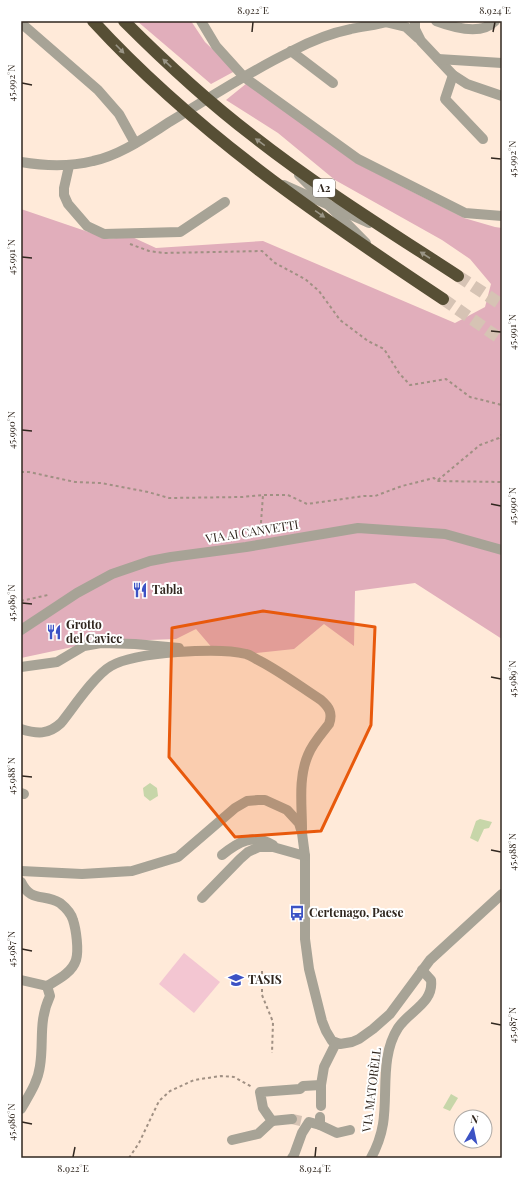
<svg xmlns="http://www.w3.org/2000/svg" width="523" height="1179" font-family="'Playfair Display',serif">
  <rect width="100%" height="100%" fill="#ffead9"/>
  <path fill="#f3c6d2" d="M 184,953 L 220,982 L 194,1013 L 159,984 Z"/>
  <g fill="#e1aebb">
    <path d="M 137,21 L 191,21 L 205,42 L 235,71 L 211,84 Z"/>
    <path d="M 247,83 L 356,163 L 464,218 L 495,227 L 502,228 L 502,639 L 415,583 L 355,591 L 354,646 L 324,624 L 294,649 L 247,654 L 214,650 L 196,629 L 176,639 L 96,642 L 21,658 L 21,209 L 109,239 L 130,236 L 156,248 L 263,241 L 455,323 L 485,307 L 491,284 L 470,259 L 442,240 L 335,180 L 278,133 L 226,100 Z"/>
  </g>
  <g fill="#c7d6a9">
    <path d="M 150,783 L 157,788 L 158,796 L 150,801 L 144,796 L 143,788 Z"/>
    <path d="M 480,819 L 492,822 L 489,828 L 484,829 L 478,842 L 470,838 L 476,821 Z"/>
    <path d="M 451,1094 L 458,1098 L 450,1111 L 443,1108 Z"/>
  </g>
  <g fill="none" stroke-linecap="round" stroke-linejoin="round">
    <path stroke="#d6c3b4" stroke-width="10" stroke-dasharray="10 5" stroke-linecap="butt" d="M 292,1119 L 301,1121"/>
    <g stroke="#d6c3b4" stroke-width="12" stroke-dasharray="12 6" stroke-linecap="butt">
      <path d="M 458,276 L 502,305"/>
      <path d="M 443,299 L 502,340"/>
    </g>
    <g stroke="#a09083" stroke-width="2" stroke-dasharray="3 3" stroke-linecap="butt">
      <path d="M 130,244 L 149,251 L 164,253 L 262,251 L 275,263 L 305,279 L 319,291 L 340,320 L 368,341 L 384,349 L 399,373 L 410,385 L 446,379 L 470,397 L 502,405"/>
      <path d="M 21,472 L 29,472 L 75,482 L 101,483 L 148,492 L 169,498 L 242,497 L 263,495 L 260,536"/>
      <path d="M 438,480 L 480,445 L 499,438 L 502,434"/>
      <path d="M 264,495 L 288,495 L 307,504 L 364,496 L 375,496 L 402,486 L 434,478 L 437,481 L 502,482"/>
      <path d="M 21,601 L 48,595"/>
      <path d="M 262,971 L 262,995 L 273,1022 L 272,1053"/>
      <path d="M 129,1158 L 139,1143 L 159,1101 L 170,1091 L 194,1080 L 221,1076 L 234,1077 L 252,1087"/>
    </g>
    <g stroke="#a7a396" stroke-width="10">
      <path d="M 201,21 L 216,46 L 244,77 L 358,159 L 465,213 L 502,216"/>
      <path d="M 415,21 L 415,29 L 421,41 L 453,75 L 467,84 L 502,96"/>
      <path d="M 436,21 C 452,27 481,36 495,21"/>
      <path d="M 385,22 L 406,27 L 418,38"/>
      <path d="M 21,23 L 98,90 L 119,114 L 135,143"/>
      <path d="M 291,51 L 333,83"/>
      <path d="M 438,59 L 502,63"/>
      <path d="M 453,75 L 445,99 L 483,139"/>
      <path d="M 21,162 C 45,166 69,167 93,161 C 121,155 147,136 171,121 C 211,97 250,71 292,51 C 311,41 331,33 351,29 C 364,26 378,25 390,21"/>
      <path d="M 69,166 L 64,188 L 64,195 L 68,204 L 87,226 L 104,234 L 180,232 L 225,202"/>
      <path d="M 299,175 L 366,243"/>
      <path d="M 284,185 L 369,223"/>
      <path d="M 21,630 L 77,593 L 112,574 L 150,561 L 171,557 L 246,547 L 358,528 L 445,534 L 502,550"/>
      <path d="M 21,667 L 57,662 L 84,646 L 101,643 L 135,644 L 179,648"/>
      <path d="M 21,729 C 37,734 48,735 61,723 C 73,708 95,675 111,666 C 135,652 219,647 246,654 C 251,655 255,659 260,661 C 281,672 301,687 321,700 C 329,707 333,713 329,724 C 322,733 312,744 308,755 C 298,778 302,805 302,829"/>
      <path d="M 21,793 L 24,794"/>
      <path d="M 222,855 C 238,842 253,833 273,845"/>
      <path d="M 21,871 L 82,874 L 132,871 L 178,857 L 235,808 L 247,801 L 258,800 L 265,800 L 287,810 L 299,823 L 302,833 L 305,856 L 305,939 L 309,969 L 322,1021 L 326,1031 L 332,1041 L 340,1044 L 352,1042 L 359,1039 L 373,1029 L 390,1014 L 430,960 L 502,894"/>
      <path d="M 21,882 C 31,903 44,893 60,903 C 65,907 71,913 73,920 C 76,929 79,950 76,960 C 72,973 57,980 47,986 L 21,980"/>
      <path d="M 202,898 L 240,859 L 248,852 L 259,847 L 273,847 L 305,856"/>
      <path d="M 321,1106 L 321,1085 L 324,1067 L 336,1043"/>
      <path d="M 21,1109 C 29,1095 38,1082 40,1066 C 44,1040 38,1022 50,996 L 47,986"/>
      <path d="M 272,1121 L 292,1119"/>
      <path d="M 320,1125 L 337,1133 L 350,1130"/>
      <path d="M 232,1140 L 258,1134 L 272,1121 L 263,1108 L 260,1092 L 300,1089 L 303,1086 L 321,1085"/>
      <path d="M 292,1158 L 294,1155 L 302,1133 L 309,1122 L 320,1125 L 320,1117"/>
      <path d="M 371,1158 C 377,1147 381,1136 383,1124 C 388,1093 380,1056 398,1028 C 409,1011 434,1003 431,980 L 422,970"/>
    </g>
    <g stroke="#574f35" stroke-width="12">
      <path d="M 93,21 C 195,132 318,216 443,299"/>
      <path d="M 124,21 C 165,62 207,101 253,136 C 318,187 389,231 458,276"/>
    </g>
  </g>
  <defs><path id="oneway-solid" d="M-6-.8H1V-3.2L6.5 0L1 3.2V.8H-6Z"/></defs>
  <g fill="#9a9586">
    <use href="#oneway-solid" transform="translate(120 49) rotate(46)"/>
    <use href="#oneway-solid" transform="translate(167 63) rotate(-137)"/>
    <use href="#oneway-solid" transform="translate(260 142) rotate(-144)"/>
    <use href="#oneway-solid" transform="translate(320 214) rotate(35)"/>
    <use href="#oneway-solid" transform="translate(425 255) rotate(-147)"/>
  </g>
  <path fill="#e8590c" fill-opacity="0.2" stroke="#e8590c" stroke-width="3" stroke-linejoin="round" d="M 263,611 L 375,627 L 371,725 L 321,831 L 235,837 L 169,757 L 172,628 Z"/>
  <path fill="none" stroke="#31271f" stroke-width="1.5" d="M 252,32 L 253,22M 493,32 L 495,22M 22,83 L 32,85M 491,158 L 501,159M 22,257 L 32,258M 491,331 L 501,332M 22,430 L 32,431M 491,504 L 501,506M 22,603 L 32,604M 491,677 L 501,679M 22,776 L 32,777M 491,850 L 501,852M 22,949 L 32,951M 491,1023 L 501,1025M 22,1122 L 32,1124M 73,1157 L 75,1147M 315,1157 L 316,1147"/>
  <defs>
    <g id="restaurant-bare" transform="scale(1.2)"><path d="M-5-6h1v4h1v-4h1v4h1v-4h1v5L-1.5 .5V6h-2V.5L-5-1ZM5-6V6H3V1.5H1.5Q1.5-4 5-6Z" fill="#3c52c4" stroke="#fff" stroke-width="2.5" paint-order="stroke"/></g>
    <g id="bus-bare" transform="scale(1.2)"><path d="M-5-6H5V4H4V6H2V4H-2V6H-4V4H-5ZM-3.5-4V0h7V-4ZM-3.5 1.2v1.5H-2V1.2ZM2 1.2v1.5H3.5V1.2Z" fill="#3c52c4" stroke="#fff" stroke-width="2.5" paint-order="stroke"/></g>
    <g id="school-bare" transform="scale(1.2)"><path d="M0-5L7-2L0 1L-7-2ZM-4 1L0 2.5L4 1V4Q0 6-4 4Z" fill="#3c52c4" stroke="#fff" stroke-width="2.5" paint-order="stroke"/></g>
  </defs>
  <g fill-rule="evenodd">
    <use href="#restaurant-bare" x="140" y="590"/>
    <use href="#restaurant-bare" x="54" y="632"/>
    <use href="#bus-bare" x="297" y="913"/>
    <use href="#school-bare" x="236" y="980"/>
  </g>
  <g text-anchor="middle" stroke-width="4" stroke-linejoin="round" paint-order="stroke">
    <rect fill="#fff" stroke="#6f6862" stroke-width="1" x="313" y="179" width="22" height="18" rx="3"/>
    <g font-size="11" font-weight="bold" fill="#31271f">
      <text x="324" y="192">A2</text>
    </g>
    <g font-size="12" fill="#31271f" stroke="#fff">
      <text transform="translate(252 532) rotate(-9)" y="4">VIA AI CANVETTI</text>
      <text transform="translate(372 1090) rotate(-83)" y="4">VIA MATORÈLL</text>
    </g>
    <g font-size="12" font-weight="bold" fill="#31271f" stroke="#fff" text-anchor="start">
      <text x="152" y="594">Tabla</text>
      <text x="66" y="629">Grotto<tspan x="66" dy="14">del Cavicc</tspan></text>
      <text x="309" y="917">Certenago, Paese</text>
      <text x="248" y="984">TASIS</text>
    </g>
  </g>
  <rect width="523" height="1179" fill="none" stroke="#ffffff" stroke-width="44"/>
  <g transform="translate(473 1129) rotate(9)"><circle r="19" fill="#ffffff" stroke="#ada9a5"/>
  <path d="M0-3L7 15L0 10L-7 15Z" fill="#3c52c4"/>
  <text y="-6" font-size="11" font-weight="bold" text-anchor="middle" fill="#31271f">N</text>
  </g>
  <rect x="22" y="22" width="479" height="1135" fill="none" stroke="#31271f" stroke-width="1.5"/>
  <g font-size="10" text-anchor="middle" fill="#31271f">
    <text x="253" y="14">8.922°E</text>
    <text x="495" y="14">8.924°E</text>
    <text transform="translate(11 83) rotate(-90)" y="4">45.992°N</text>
    <text transform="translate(512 159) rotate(-90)" y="4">45.992°N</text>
    <text transform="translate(11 257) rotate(-90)" y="4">45.991°N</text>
    <text transform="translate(512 332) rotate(-90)" y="4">45.991°N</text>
    <text transform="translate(11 430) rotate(-90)" y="4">45.990°N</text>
    <text transform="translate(512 506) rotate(-90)" y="4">45.990°N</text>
    <text transform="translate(11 603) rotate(-90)" y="4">45.989°N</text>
    <text transform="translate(512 679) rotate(-90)" y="4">45.989°N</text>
    <text transform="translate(11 776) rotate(-90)" y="4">45.988°N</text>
    <text transform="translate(512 852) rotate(-90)" y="4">45.988°N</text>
    <text transform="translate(11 949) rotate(-90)" y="4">45.987°N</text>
    <text transform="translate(512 1025) rotate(-90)" y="4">45.987°N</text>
    <text transform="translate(11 1122) rotate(-90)" y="4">45.986°N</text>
    <text x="73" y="1172">8.922°E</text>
    <text x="315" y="1172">8.924°E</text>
  </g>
</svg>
